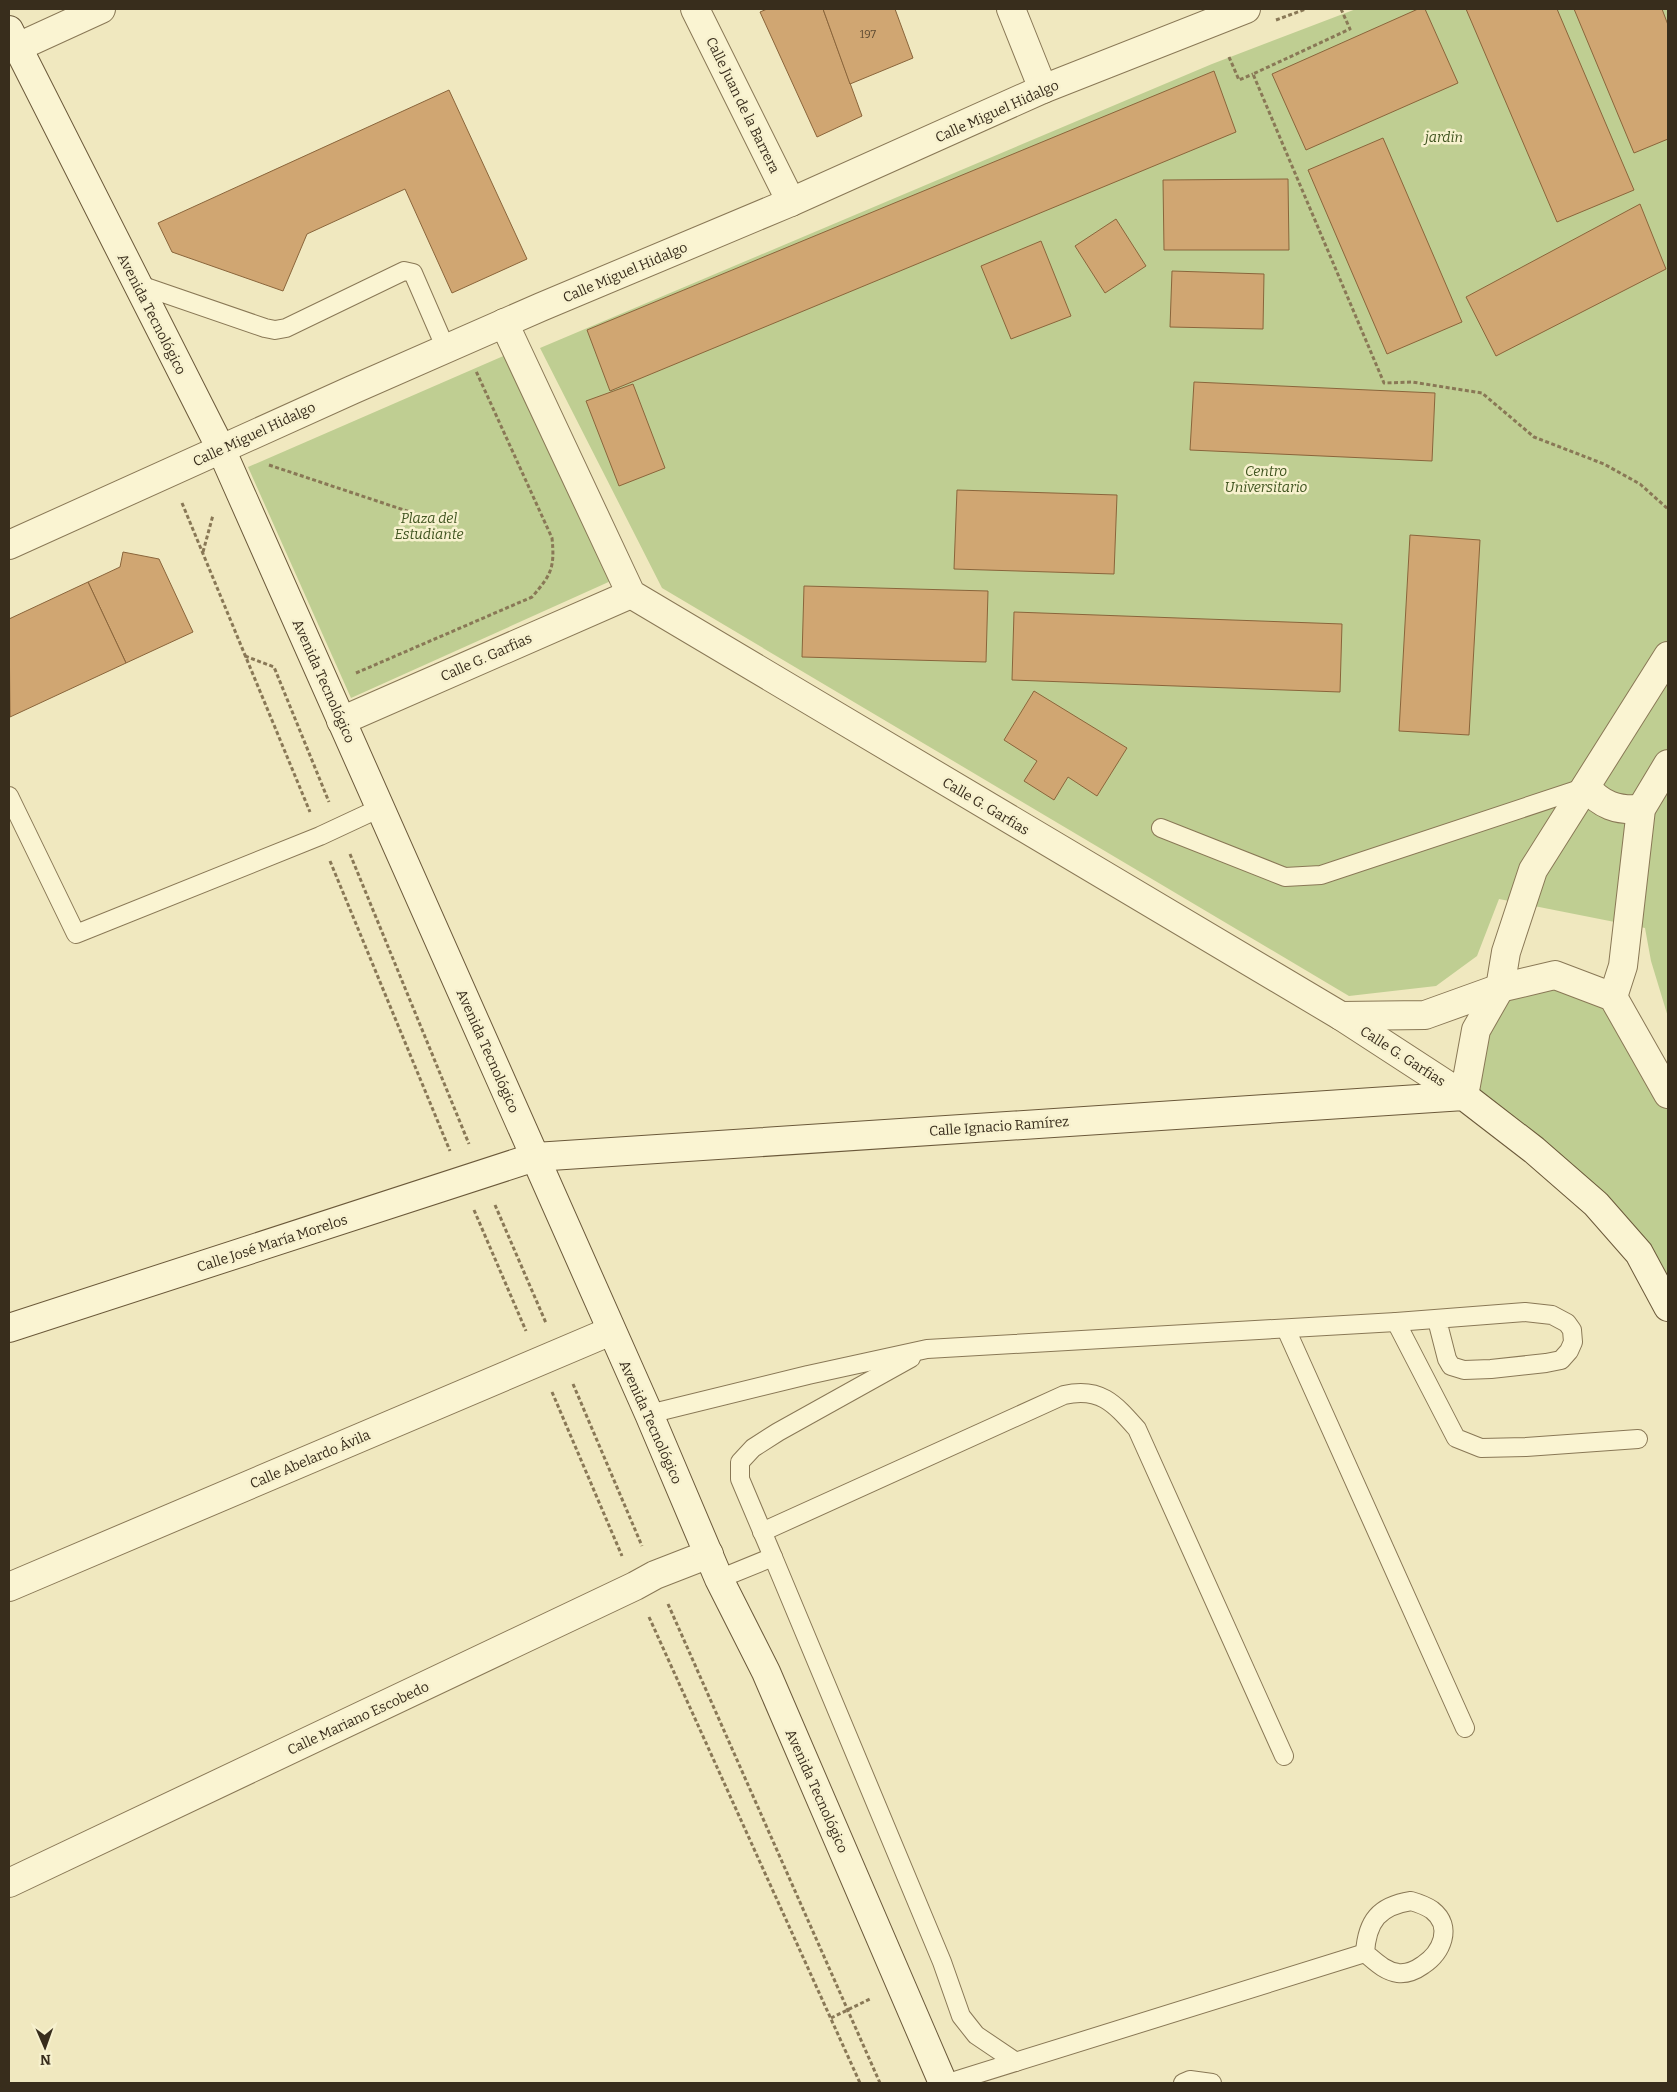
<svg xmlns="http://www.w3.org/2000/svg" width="1677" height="2092" font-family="Bitter,serif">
  <rect width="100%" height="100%" fill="#f0e8bf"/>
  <g fill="#bfce92">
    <path d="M 1356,9 L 1668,9 L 1668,1017 L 1651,961 L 1645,928 L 1499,899 L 1477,956 L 1436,986 L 1349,996 L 662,588 L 540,348 L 1212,64 Z"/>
    <path d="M 508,354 L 613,580 L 351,698 L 248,467 Z"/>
    <path d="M 1555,975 L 1613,997 L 1668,1094 L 1668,1307 L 1639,1253 L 1464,1096 L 1500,988 Z"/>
  </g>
  <g fill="#d0a672" stroke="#8a653b">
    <path d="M 767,9 L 823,9 L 862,116 L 817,137 L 760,12 Z"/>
    <path d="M 823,9 L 895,9 L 913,58 L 850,84 Z"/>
    <path d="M 1418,9 L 1425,9 L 1458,83 L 1306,150 L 1272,74 Z"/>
    <path d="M 1466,9 L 1557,9 L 1634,190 L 1557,222 Z"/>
    <path d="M 1574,9 L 1662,9 L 1668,25 L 1668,139 L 1634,153 Z"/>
    <path d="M 1214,71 L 1236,132 L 610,391 L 587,330 Z"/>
    <path d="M 449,90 L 527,259 L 452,293 L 405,189 L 307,234 L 283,291 L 172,252 L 158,223 Z"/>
    <path d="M 1383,138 L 1462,322 L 1387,354 L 1308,170 Z"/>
    <path d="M 1288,179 L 1289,250 L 1164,250 L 1163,180 Z"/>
    <path d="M 1640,204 L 1666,269 L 1496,356 L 1466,297 Z"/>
    <path d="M 1116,219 L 1146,266 L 1105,293 L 1075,246 Z"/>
    <path d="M 1041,241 L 1071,316 L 1011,339 L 981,266 Z"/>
    <path d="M 1172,271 L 1264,274 L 1263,329 L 1170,327 Z"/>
    <path d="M 1194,382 L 1435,393 L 1432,461 L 1190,450 Z"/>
    <path d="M 633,384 L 665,468 L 619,486 L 586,401 Z"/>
    <path d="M 957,490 L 1117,495 L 1114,574 L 954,569 Z"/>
    <path d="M 1410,535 L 1480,540 L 1469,735 L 1399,731 Z"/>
    <path d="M 123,552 L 159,559 L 193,632 L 126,663 L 88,582 L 120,567 Z"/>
    <path d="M 88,582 L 126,663 L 10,717 L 9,619 Z"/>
    <path d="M 804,586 L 988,591 L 986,662 L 802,657 Z"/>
    <path d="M 1014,612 L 1342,624 L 1340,692 L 1012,680 Z"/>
    <path d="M 1034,691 L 1127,748 L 1097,796 L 1068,777 L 1054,800 L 1024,781 L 1037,761 L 1004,740 Z"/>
  </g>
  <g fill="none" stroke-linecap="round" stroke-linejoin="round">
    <g stroke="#897856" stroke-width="20">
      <g id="lane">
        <path d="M 137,284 L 265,328 L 275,330 L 286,328 L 404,271 L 413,273 L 446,349"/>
        <path d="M 9,796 L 76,934 L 320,836 L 380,808"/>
        <path d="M 1161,828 L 1285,877 L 1321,875 L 1586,787"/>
        <path d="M 1396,1322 L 1456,1438 L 1481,1448 L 1526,1447 L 1638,1439"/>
        <path d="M 1286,1329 L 1465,1728"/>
        <path d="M 649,1414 L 808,1375 L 927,1349 L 1396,1322 L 1525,1312 L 1552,1315 L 1567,1323 L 1572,1330 L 1573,1342 L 1569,1351 L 1561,1360 L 1546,1363 L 1491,1369 L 1464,1370 L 1451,1366 L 1447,1359 L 1437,1320"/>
        <path d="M 762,1532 L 1064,1395 C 1100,1387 1114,1403 1137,1429 L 1284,1756"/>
        <path d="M 773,1557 L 740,1479 L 740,1462 L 753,1448 L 778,1432 L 911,1358"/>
        <path d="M 719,1579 L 773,1557 L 942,1962 L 961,2016 L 976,2035 L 1016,2062"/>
        <path d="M 1411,1901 C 1418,1903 1426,1906 1432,1910 C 1454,1927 1441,1953 1423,1965 C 1416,1970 1407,1974 1398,1973 C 1384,1971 1375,1961 1365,1953 C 1367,1921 1379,1906 1411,1901 Z"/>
        <path d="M 948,2083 L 1365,1953"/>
        <path d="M 1183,2083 L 1190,2080 L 1212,2083"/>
      </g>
    </g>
    <g stroke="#897856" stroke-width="30">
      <g id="street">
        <path d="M 695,9 L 791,202"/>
        <path d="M 1011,9 L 1043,89"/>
        <path d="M 18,47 L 101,9"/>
        <path d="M 504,323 L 631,594 L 1341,1016 L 1464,1096 L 1476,1030 L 1500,988 L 1506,952 L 1533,870 L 1668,656"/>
        <path d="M 9,545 L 352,390 L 541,307 L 791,202 L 1043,89 L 1246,9"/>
        <path d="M 341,721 L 631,594"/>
        <path d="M 1586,787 C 1601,805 1617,811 1641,809"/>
        <path d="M 1613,997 L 1623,966 L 1641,809 L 1668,764"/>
        <path d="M 1341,1016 L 1425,1015 L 1500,988 L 1555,975 L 1613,997 L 1668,1094"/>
        <path d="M 9,1587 L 611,1331"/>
        <path d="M 9,1883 L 635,1586 L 655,1575 L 709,1554"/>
      </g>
    </g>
    <g stroke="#6b593a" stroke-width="30">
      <g id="secondary">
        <path d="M 9,30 L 221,449 L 649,1414 L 719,1579 L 766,1672 L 943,2083"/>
        <path d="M 9,1328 L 535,1157 L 1464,1096 L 1534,1150 L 1596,1204 L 1639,1253 L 1668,1307"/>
      </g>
    </g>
    <g stroke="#897856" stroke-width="3" stroke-dasharray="4 2.5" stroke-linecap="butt">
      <path d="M 1341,9 L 1350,29 L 1253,74 L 1384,383 L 1412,382 L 1482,393 L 1534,437 L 1604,464 L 1640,484 L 1668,509"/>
      <path d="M 1276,20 L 1306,9"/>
      <path d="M 1229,57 L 1239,80 L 1253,74"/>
      <path d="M 269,465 L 437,521"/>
      <path d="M 182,503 L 310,812"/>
      <path d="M 203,552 L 213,515"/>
      <path d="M 245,656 L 274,667 L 329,802"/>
      <path d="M 356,673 L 532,597 C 551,575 555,568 552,538 L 476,371"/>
      <path d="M 350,854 L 469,1144"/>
      <path d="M 330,861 L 450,1151"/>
      <path d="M 495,1205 L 546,1323"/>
      <path d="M 474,1210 L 526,1331"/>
      <path d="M 573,1384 L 642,1546"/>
      <path d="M 552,1392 L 622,1556"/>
      <path d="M 668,1604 L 880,2083"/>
      <path d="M 649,1617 L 860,2083"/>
      <path d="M 831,2018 L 870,1999"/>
    </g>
    <use href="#lane" stroke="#faf4d2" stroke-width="18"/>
    <use href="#street" stroke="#faf4d2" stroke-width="28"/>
    <use href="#secondary" stroke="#faf4d2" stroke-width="28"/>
  </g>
  <g text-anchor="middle" stroke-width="5" stroke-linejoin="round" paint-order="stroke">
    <g font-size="11" fill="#5e4b32">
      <text x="868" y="38">197</text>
    </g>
    <g font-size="14" fill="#382d1c" stroke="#f7f1ce">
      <text transform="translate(743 105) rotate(64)" y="5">Calle Juan de la Barrera</text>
      <text transform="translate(997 111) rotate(-24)" y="5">Calle Miguel Hidalgo</text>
      <text transform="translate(625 272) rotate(-23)" y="5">Calle Miguel Hidalgo</text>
      <text transform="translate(152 314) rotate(63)" y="5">Avenida Tecnológico</text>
      <text transform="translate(254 434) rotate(-25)" y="5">Calle Miguel Hidalgo</text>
      <text transform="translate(486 657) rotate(-24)" y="5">Calle G. Garfias</text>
      <text transform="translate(324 681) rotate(66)" y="5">Avenida Tecnológico</text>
      <text transform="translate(986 806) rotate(31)" y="5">Calle G. Garfias</text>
      <text transform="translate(488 1051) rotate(66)" y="5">Avenida Tecnológico</text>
      <text transform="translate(1403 1056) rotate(33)" y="5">Calle G. Garfias</text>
      <text transform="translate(999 1126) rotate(-4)" y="5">Calle Ignacio Ramírez</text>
      <text transform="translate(272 1243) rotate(-18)" y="5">Calle José María Morelos</text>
      <text transform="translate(651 1422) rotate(66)" y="5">Avenida Tecnológico</text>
      <text transform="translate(310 1459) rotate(-23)" y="5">Calle Abelardo Ávila</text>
      <text transform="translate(358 1718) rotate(-25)" y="5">Calle Mariano Escobedo</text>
      <text transform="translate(817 1791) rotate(66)" y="5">Avenida Tecnológico</text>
    </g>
    <g font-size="14" font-style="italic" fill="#415521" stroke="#f7f1ce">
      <text x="1444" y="142">jardin</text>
      <text x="1266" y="476">Centro<tspan x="1266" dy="16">Universitario</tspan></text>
      <text x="429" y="523">Plaza del<tspan x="429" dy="16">Estudiante</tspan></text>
    </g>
  </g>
  <rect width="1677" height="2092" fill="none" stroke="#382d1c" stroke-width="20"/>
  <g transform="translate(45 2047) rotate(178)" stroke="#f7f1ce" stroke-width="4" paint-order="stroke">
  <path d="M0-4L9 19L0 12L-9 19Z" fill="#382d1c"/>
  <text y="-8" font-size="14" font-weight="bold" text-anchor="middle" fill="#382d1c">N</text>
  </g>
</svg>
